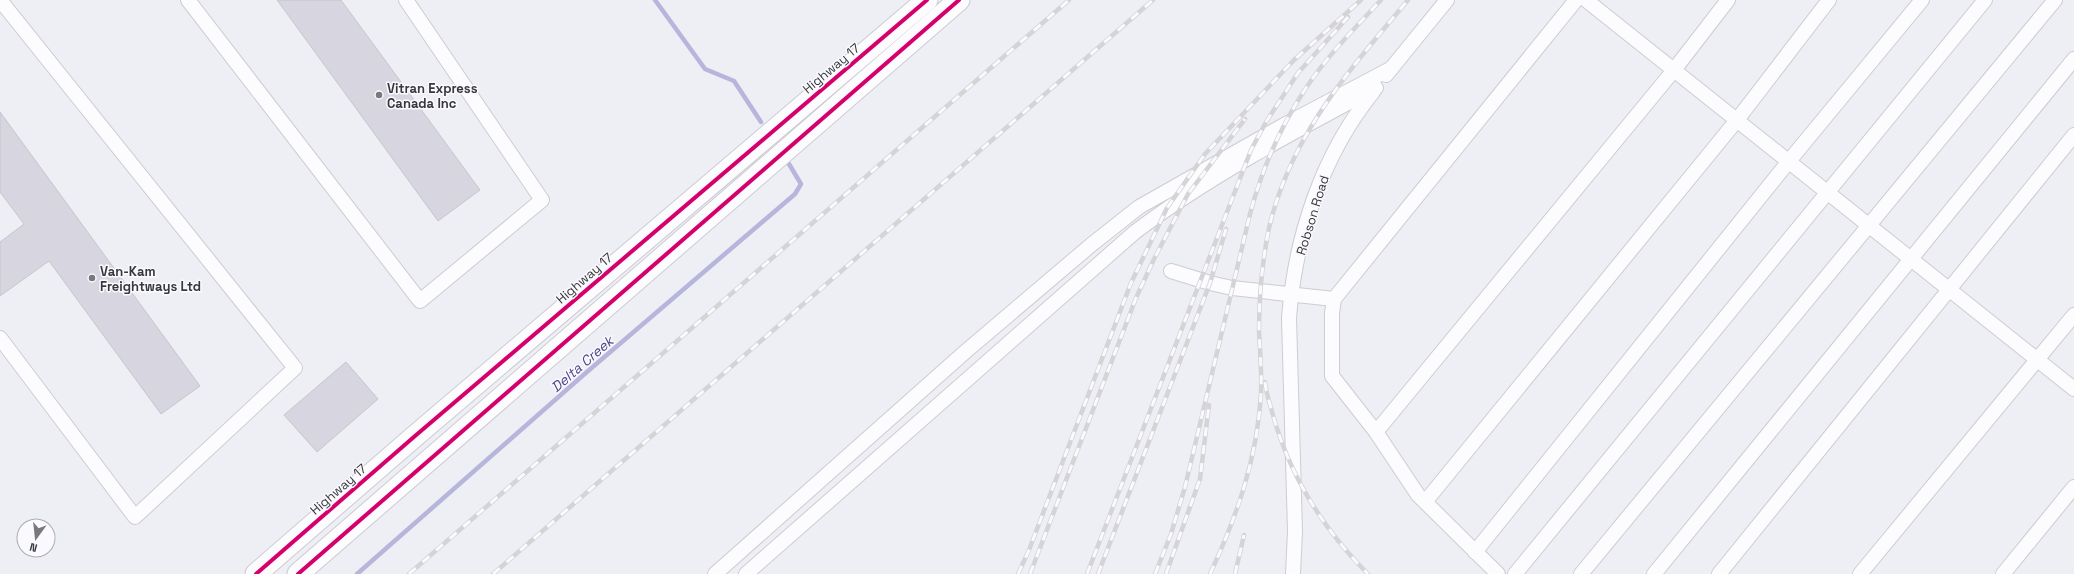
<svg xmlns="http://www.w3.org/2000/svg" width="2074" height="574" font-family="'Space Grotesk',sans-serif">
  <rect width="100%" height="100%" fill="#eeeef5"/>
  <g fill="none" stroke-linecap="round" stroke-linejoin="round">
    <g stroke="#b7b5dc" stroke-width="4.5">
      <path d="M 655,0 L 705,69 L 734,81 L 761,122"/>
      <path d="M 357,574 L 588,371 L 795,194 L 801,184 L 789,164"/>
    </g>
  </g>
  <g fill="#d6d5e0" stroke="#c6c6cc">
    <path d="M 277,0 L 341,0 L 480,190 L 438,221 Z"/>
    <path d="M 0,112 L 200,386 L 161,414 L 49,261 L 0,296 L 0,242 L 24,224 L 0,192 Z"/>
    <path d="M 346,362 L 378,399 L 317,452 L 284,415 Z"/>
  </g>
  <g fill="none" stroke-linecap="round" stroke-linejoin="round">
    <g stroke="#ccccd2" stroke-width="16">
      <g id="minor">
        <path d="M 0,0 L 295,368 L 135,517 L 0,338"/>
        <path d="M 188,0 L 420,301 L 542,200 L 406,0"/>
        <path d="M 1586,0 L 2074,389"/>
        <path d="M 1386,75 L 1447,0"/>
        <path d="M 1171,271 L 1210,283 L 1232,288 L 1334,299"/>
        <path d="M 1376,432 L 1674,70 L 1728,0"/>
        <path d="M 1425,502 L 1737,120 L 1829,0"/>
        <path d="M 1475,552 L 1789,161 L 1922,0"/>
        <path d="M 715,574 L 965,352 L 1091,245 L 1139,207 L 1284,125 L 1392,68"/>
        <path d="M 746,574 L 1135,232 C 1208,177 1295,131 1376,88"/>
        <path d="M 1293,574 L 1295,531 L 1289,318 C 1295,237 1322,155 1373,92"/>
        <path d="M 1498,574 L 1418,495 L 1376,432 L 1332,376 L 1332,313 L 1334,299 L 1576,0"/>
        <path d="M 1515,574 L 1985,0"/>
        <path d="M 1581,574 L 2055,0"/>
        <path d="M 1654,574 L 2074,59"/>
        <path d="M 1719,574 L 2074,135"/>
        <path d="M 1860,574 L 2074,315"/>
        <path d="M 2003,574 L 2074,487"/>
      </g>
    </g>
    <g stroke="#ccccd2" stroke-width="23">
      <g id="highway">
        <path d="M 256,574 L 415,436 L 927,0"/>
        <path d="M 298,574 L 959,0"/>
      </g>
    </g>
    <use href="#minor" stroke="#fcfcfe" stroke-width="14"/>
    <use href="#highway" stroke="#fcfcfe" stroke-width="21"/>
    <g stroke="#d4d3d6" stroke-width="4.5">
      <g id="rail">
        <path d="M 1265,382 C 1266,393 1270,404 1273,415 C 1290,476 1323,529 1368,574"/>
        <path d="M 409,574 L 1069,0"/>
        <path d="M 493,574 L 1153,0"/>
        <path d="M 1018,574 L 1029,550 L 1131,283 L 1167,208 L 1205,154 L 1294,60 L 1361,0"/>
        <path d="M 1030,574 L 1136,298 L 1154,259 L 1188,194 L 1245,119"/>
        <path d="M 1087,574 L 1251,150 L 1266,122 L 1298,73 L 1348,17"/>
        <path d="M 1098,574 L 1210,283 L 1226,229"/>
        <path d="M 1155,574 L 1171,534 L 1185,487 L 1250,214 C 1262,169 1280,127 1306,88 C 1327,56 1355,28 1381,0"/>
        <path d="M 1166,574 L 1200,479 L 1209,405"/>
        <path d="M 1210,574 C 1237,516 1257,459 1261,394 C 1262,373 1260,352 1259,331 C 1259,297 1262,262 1269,228 C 1291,135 1348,72 1408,0"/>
        <path d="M 1235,574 L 1244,535"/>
      </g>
    </g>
    <use href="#rail" stroke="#f9f9fe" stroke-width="3" stroke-dasharray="9" stroke-linecap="butt"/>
    <g stroke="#f9f9fe" stroke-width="6">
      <g id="cycleway">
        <path d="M 256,574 L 415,436 L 927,0"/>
        <path d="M 298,574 L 959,0"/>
      </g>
    </g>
    <use href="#cycleway" stroke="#d6006c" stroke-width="4"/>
  </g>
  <g fill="#78787d" stroke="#f9f9fe" stroke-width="1.5">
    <circle cx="379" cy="95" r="4"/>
    <circle cx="92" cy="278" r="4"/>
  </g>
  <g text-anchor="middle" stroke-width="3" stroke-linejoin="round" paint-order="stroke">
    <g font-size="13" fill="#39383d" stroke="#f9f9fe">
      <text transform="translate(831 68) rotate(-40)" y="5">Highway 17</text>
      <text transform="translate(1312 215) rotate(-73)" y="5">Robson Road</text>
      <text transform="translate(584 278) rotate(-41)" y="5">Highway 17</text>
      <text transform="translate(338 489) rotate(-41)" y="5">Highway 17</text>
    </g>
    <g font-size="13" font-weight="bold" fill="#39383d" stroke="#f9f9fe" text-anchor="start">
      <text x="387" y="93">Vitran Express<tspan x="387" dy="15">Canada Inc</tspan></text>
      <text x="100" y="276">Van-Kam<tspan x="100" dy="15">Freightways Ltd</tspan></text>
    </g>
    <g font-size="14" font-style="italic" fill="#4f4588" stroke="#f9f9fe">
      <text transform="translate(582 364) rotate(-41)" y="5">Delta Creek</text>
    </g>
  </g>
  <g transform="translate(36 538) rotate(195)"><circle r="19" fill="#f9f9fe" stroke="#acacb1"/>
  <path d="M0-3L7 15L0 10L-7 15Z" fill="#78787d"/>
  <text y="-6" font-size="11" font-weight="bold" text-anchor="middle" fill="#39383d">N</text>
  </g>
</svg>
